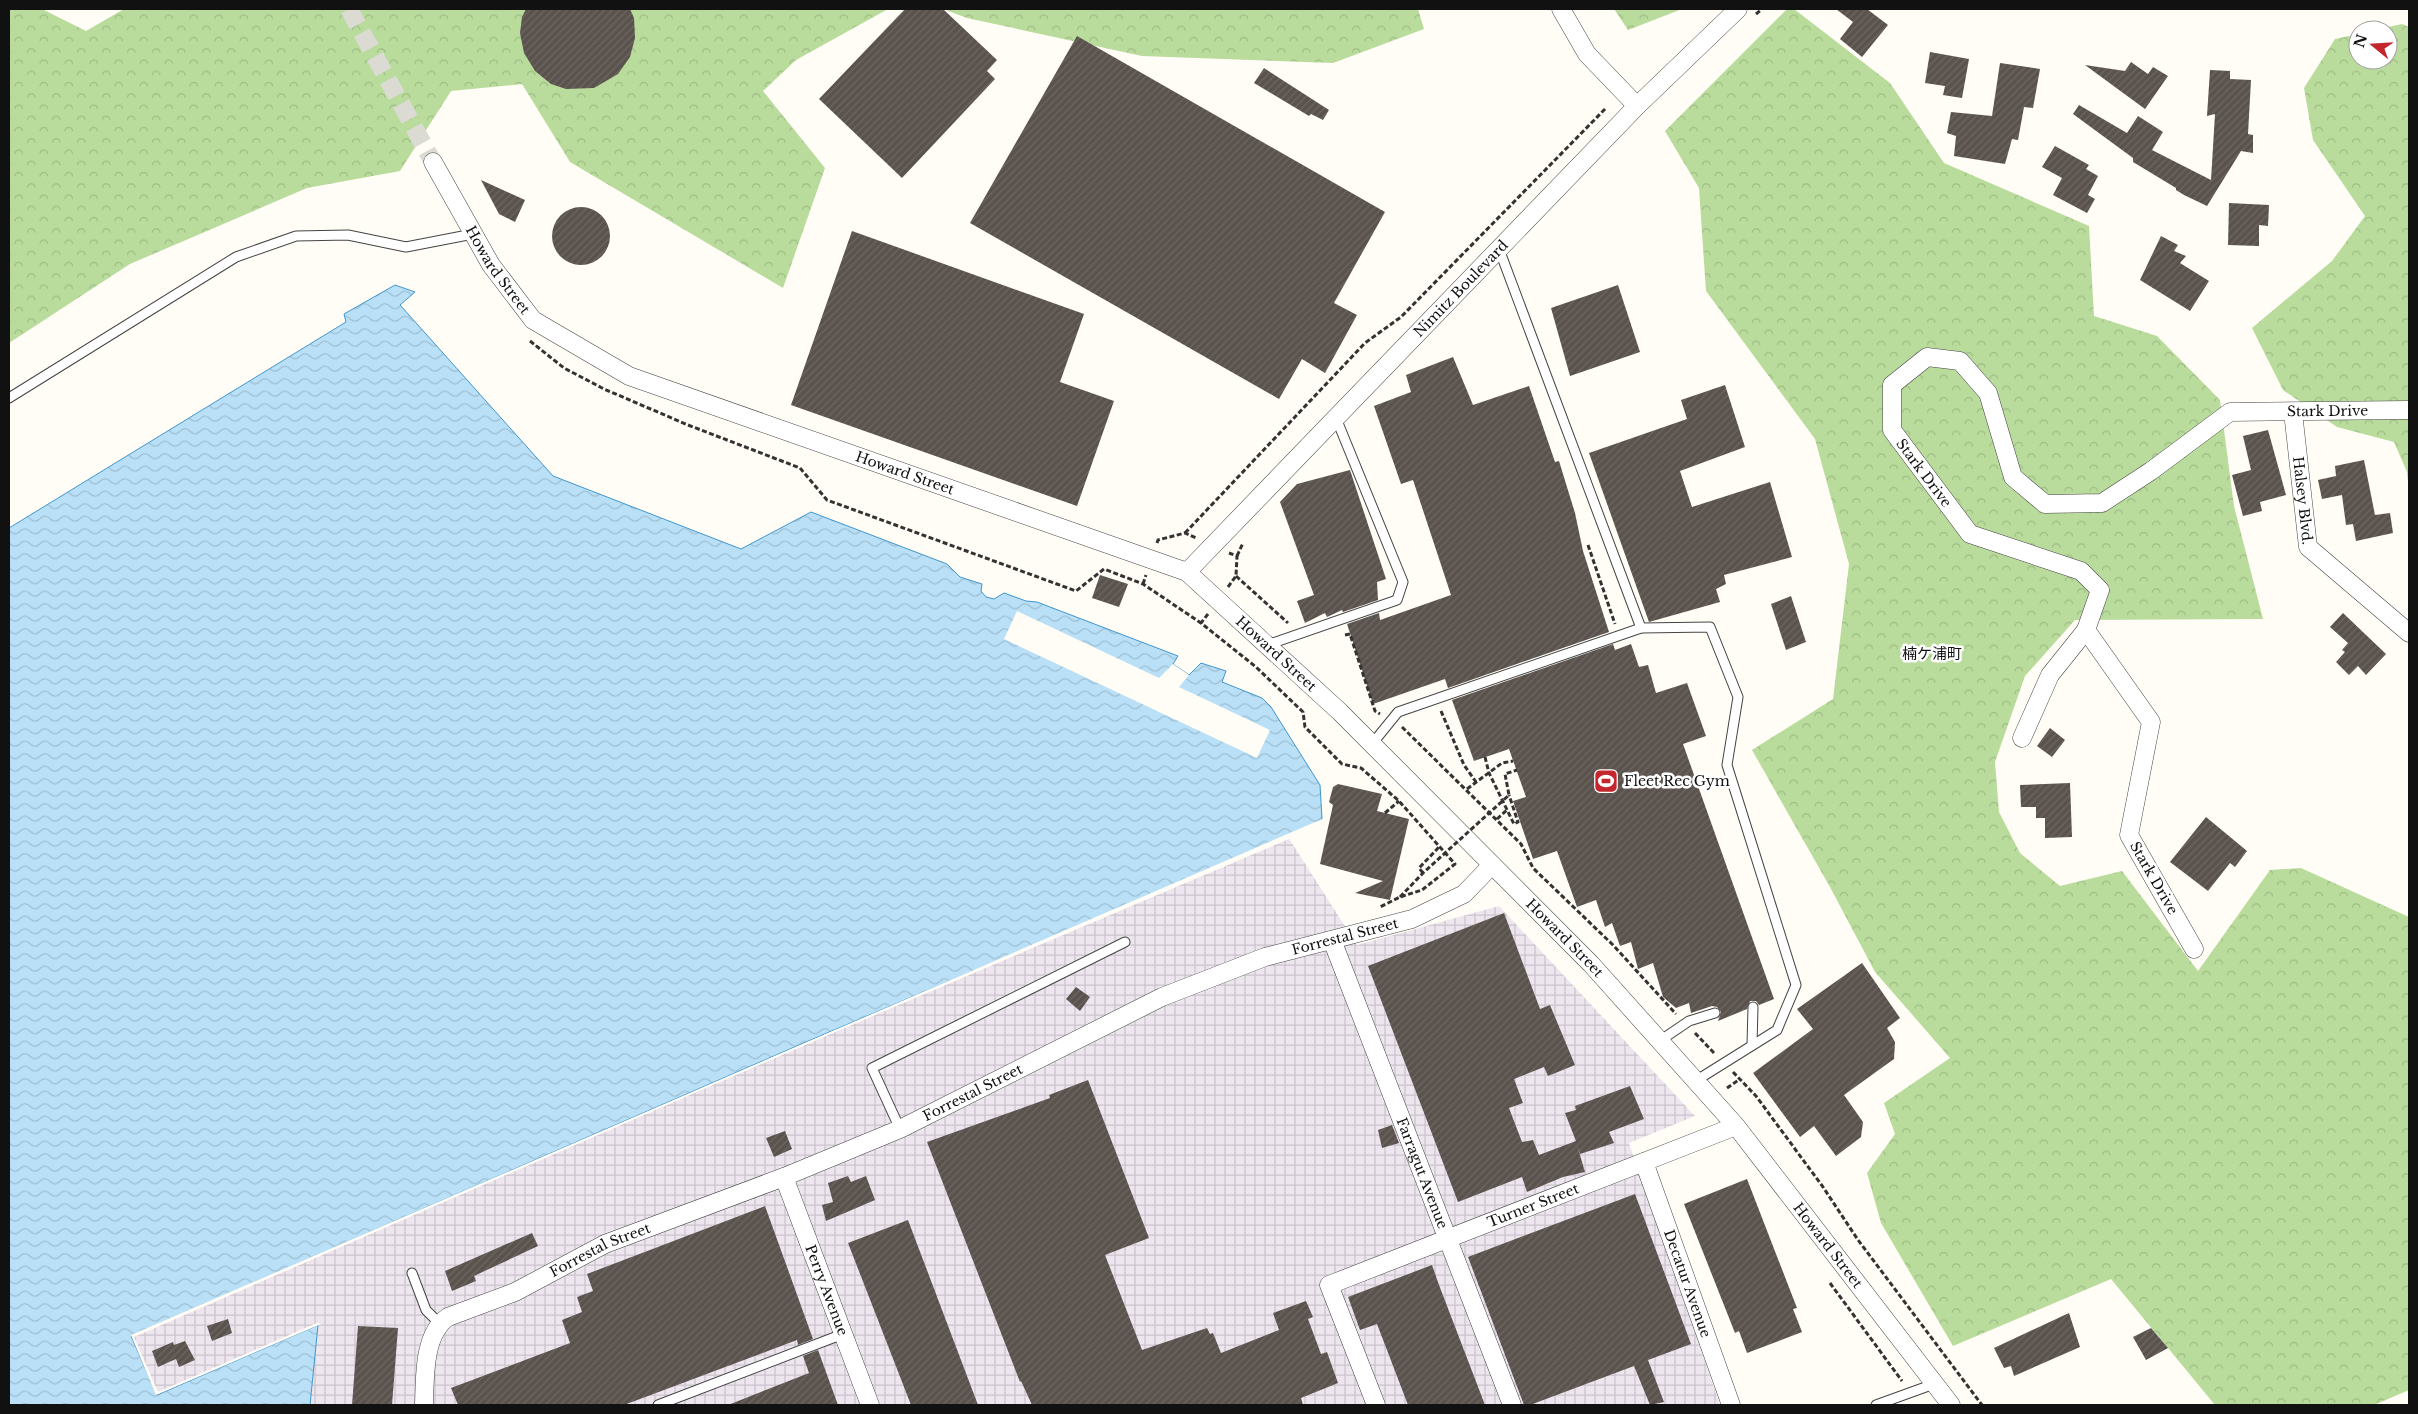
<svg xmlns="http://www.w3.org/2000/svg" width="2418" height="1414" font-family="'Libre Baskerville','Noto Sans JP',serif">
  <defs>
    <pattern id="industrial-grid" width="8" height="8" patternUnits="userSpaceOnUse" patternTransform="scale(1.25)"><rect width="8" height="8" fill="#eee6ef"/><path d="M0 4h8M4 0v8" fill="none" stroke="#cbc4cc"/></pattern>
    <pattern id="forest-crowns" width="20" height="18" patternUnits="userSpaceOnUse" patternTransform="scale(1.25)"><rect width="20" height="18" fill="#b9dc9c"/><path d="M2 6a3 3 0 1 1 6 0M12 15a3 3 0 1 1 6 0" fill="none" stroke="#9ebc85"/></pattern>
    <pattern id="water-waves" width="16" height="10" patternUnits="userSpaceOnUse" patternTransform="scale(1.25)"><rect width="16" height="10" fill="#b9e0f7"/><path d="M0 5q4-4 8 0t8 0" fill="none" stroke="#9ebfd3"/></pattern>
    <pattern id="building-hatch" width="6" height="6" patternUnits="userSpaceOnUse" patternTransform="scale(1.25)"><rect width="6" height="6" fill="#5a524d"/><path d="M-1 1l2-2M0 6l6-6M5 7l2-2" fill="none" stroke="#6d6662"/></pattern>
  </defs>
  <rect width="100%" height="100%" fill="#fffdf5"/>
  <path fill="url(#industrial-grid)" d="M 1288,837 L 1357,945 L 1499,906 L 1695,1116 L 1629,1143 L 1720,1405 L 310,1405 L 318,1326 L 156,1395 L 131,1335 Z"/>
  <g fill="url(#forest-crowns)">
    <path d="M 9,9 L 42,9 L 86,31 L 124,9 L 888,9 L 796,60 L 763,91 L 825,168 L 783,288 L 570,162 L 522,84 L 451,91 L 400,171 L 307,188 L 130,264 L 9,343 Z"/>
    <path d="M 943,9 L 1418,9 L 1424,29 L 1333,63 L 1142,56 L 967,18 Z"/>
    <path d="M 1614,9 L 1682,9 L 1628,30 Z"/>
    <path d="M 1787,9 L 1794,9 L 1890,83 L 1944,163 L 2089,226 L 2094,316 L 2157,336 L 2220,400 L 2234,506 L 2263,619 L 2075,620 L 2025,676 L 1995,762 L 1999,812 L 2020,853 L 2060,886 L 2122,871 L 2198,971 L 2270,870 L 2301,868 L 2409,917 L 2409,1390 L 2374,1405 L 2215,1405 L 2111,1279 L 1953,1346 L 1881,1223 L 1867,1173 L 1895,1134 L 1884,1103 L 1950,1058 L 1875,972 L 1830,887 L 1752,750 L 1833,699 L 1849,564 L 1815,439 L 1706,291 L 1699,188 L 1665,131 Z"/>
    <path d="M 2402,24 L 2409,27 L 2409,490 L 2407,472 L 2394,442 L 2337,427 L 2283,390 L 2252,328 L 2332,261 L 2365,216 L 2313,140 L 2304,88 L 2335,39 L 2358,34 L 2358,60 L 2388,60 L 2388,30 L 2374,30 Z"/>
  </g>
  <path fill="url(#water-waves)" stroke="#3f96cf" d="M 395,285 L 415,292 L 400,305 L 553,476 L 741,549 L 811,512 L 947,564 L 960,577 L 982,584 L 981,591 L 986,597 L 994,599 L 1004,593 L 1026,601 L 1037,602 L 1178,656 L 1173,664 L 1189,675 L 1201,663 L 1226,671 L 1222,682 L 1262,698 L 1271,707 L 1320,785 L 1322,819 L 1288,837 L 813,1039 L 131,1336 L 157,1395 L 318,1325 L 310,1405 L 9,1405 L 9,528 L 346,322 L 344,314 Z"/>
  <g fill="#fffdf5">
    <path d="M 1017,611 L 1159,678 L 1173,664 L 1189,675 L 1179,687 L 1270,730 L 1257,758 L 1004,639 Z"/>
    <path d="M 1322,819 L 1321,822 L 1289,839 L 814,1041 L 134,1337 L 158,1392 L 317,1323 L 321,1324 L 156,1395 L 131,1335 Z"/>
  </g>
  <g fill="url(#building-hatch)">
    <path d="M 526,9 L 630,9 L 634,18 L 635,38 L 630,57 L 618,74 L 594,88 L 566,89 L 551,84 L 535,71 L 524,53 L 520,33 L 522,17 Z"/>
    <path d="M 905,9 L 943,9 L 997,60 L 987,71 L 995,79 L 902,178 L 819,99 Z"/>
    <path d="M 1836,9 L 1867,9 L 1888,25 L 1862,57 L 1840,39 L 1853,22 Z"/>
    <path d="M 1077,36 L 1385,212 L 1334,303 L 1357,315 L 1325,373 L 1302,359 L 1279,399 L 970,223 Z"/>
    <path d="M 1930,52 L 1969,59 L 1962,98 L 1943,95 L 1945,86 L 1925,83 Z"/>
    <path d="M 2131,62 L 2148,74 L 2153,67 L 2168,76 L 2145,109 L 2085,65 L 2125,71 Z"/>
    <path d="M 2000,63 L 2040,69 L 2033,108 L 2024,107 L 2018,140 L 2012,139 L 2005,164 L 1954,156 L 1956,136 L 1947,133 L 1951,112 L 1992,116 Z"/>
    <path d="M 1264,68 L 1329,110 L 1323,120 L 1311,114 L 1309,116 L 1254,83 Z"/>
    <path d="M 2210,70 L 2230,71 L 2230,79 L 2251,80 L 2248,134 L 2253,135 L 2253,153 L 2241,151 L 2207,206 L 2184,195 L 2176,190 L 2176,188 L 2133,162 L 2133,158 L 2073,114 L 2079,105 L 2127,133 L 2138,116 L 2163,132 L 2152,150 L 2211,180 L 2215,114 L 2207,116 Z"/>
    <path d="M 2055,146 L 2089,165 L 2086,169 L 2098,176 L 2088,195 L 2095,199 L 2087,213 L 2053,195 L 2062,178 L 2042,167 Z"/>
    <path d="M 481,180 L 525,200 L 515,222 L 499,214 Z"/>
    <path d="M 2229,203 L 2269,205 L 2268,226 L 2259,225 L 2259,246 L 2228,245 Z"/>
    <circle cx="581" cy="236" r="29"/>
    <path d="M 852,231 L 1084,314 L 1060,382 L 1114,401 L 1077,506 L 791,405 Z"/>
    <path d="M 2161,236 L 2178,245 L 2174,251 L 2186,256 L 2180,263 L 2209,281 L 2190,311 L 2140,280 Z"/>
    <path d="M 1618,285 L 1640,352 L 1570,376 L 1551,308 Z"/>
    <path d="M 1453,357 L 1473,405 L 1529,386 L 1555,462 L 1559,461 L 1575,513 L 1583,551 L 1609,632 L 1448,688 L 1445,679 L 1373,704 L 1347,624 L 1379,613 L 1380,620 L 1451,595 L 1413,480 L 1401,484 L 1374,406 L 1411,392 L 1406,375 Z"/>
    <path d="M 1725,385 L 1745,447 L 1680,471 L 1692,507 L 1770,482 L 1792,557 L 1724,575 L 1726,584 L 1716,589 L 1720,602 L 1649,622 L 1589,453 L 1687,419 L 1681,400 Z"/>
    <path d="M 2268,430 L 2286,495 L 2260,502 L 2262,511 L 2243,516 L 2232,475 L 2251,470 L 2243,436 Z"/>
    <path d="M 2364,460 L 2375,515 L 2390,513 L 2393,533 L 2356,541 L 2353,524 L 2346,525 L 2342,495 L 2322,499 L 2318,480 L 2336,476 L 2335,466 Z"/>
    <path d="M 1350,470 L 1386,579 L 1377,582 L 1378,600 L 1343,612 L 1342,610 L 1327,617 L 1325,613 L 1305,623 L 1297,601 L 1314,595 L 1280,502 L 1297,484 Z"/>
    <path d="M 1100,575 L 1128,584 L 1119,607 L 1092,598 Z"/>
    <path d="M 1791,596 L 1806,642 L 1786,650 L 1771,604 Z"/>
    <path d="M 2343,613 L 2386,654 L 2366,675 L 2358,666 L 2349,675 L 2336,662 L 2345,652 L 2342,650 L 2348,643 L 2330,627 Z"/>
    <path d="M 1613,644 L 1615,650 L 1631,644 L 1639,667 L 1648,665 L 1656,693 L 1687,683 L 1706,736 L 1683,744 L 1774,999 L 1759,1005 L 1756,1001 L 1750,1001 L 1747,1009 L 1718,1021 L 1721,1012 L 1717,1007 L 1712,1006 L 1691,1013 L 1689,1003 L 1676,1008 L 1663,997 L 1653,963 L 1638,969 L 1631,942 L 1620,946 L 1612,923 L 1605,927 L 1596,900 L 1577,907 L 1557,851 L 1533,859 L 1513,801 L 1526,797 L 1509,749 L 1474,761 L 1452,700 Z"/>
    <path d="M 2050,728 L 2065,740 L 2052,757 L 2037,746 Z"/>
    <path d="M 2070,783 L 2072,837 L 2045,838 L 2045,818 L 2036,818 L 2036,807 L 2021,807 L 2020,785 Z"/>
    <path d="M 1338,784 L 1382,794 L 1377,811 L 1409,819 L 1390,900 L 1355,893 L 1383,881 L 1320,864 L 1333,805 L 1329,802 L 1333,787 Z"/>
    <path d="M 2206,817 L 2247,851 L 2235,867 L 2230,863 L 2208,891 L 2170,862 Z"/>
    <path d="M 1504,913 L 1540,1009 L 1550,1005 L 1575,1065 L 1548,1076 L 1544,1067 L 1514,1079 L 1523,1103 L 1509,1108 L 1522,1142 L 1533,1140 L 1539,1155 L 1576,1141 L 1565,1113 L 1576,1110 L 1575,1106 L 1630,1086 L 1644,1119 L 1609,1132 L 1614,1143 L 1580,1154 L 1577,1145 L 1585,1172 L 1563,1177 L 1527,1192 L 1522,1177 L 1458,1202 L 1368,966 Z"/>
    <path d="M 1862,963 L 1900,1018 L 1887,1028 L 1895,1042 L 1894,1059 L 1844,1095 L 1863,1122 L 1861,1137 L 1836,1156 L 1814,1126 L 1800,1137 L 1753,1073 L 1813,1029 L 1797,1009 Z"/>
    <path d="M 1076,987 L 1090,997 L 1080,1011 L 1066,999 Z"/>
    <path d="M 1088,1080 L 1149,1238 L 1105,1255 L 1142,1350 L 1207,1328 L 1210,1334 L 1213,1333 L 1221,1353 L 1279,1330 L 1273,1313 L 1306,1301 L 1313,1317 L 1308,1319 L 1321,1354 L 1327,1352 L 1338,1383 L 1301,1398 L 1303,1405 L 1032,1405 L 1021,1381 L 1020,1382 L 927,1142 L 1050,1098 L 1049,1095 Z"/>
    <path d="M 1392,1125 L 1399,1143 L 1382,1148 L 1378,1130 Z"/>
    <path d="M 785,1131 L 792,1149 L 774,1157 L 766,1138 Z"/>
    <path d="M 848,1176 L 851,1182 L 866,1176 L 875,1200 L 826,1221 L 822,1205 L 833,1202 L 828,1183 Z"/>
    <path d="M 1747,1179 L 1797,1308 L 1793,1309 L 1802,1332 L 1747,1353 L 1739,1331 L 1735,1333 L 1684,1204 Z"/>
    <path d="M 1635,1194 L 1691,1344 L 1648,1360 L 1664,1402 L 1650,1405 L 1634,1366 L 1530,1405 L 1524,1405 L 1468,1257 Z"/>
    <path d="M 765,1206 L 813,1339 L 798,1345 L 797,1340 L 624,1405 L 458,1405 L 451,1388 L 570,1343 L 562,1320 L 582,1312 L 577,1297 L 593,1291 L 587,1274 Z"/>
    <path d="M 908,1220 L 978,1405 L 911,1405 L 848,1243 Z"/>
    <path d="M 532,1233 L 538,1246 L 474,1276 L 476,1281 L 452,1291 L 445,1271 Z"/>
    <path d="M 1432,1265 L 1439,1285 L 1485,1405 L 1408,1405 L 1377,1324 L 1360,1330 L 1348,1297 Z"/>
    <path d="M 2069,1313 L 2080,1347 L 2014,1376 L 2011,1366 L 2004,1368 L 1994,1348 Z"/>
    <path d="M 228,1319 L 232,1333 L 212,1341 L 207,1326 Z"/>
    <path d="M 358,1326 L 398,1328 L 392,1405 L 352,1405 Z"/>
    <path d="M 2151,1328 L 2168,1348 L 2146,1360 L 2133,1337 Z"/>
    <path d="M 185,1341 L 195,1360 L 179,1367 L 176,1359 L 158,1367 L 152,1351 L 173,1342 L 174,1345 Z"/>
    <path d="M 818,1350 L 838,1405 L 728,1405 L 809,1373 L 803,1356 Z"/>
  </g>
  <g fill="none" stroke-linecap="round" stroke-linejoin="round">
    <path stroke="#dbdad3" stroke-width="18" stroke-dasharray="18 9" stroke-linecap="butt" d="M 349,9 L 433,162"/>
    <g stroke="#444" stroke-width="11">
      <g id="lane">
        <path d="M 1499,249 L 1641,628"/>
        <path d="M 9,398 L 236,257 L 296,236 L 348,235 L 406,247 L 473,234"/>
        <path d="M 1267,645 L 1397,600 L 1403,582 L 1336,418"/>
        <path d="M 1372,744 L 1398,712 L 1641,628 L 1710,627 L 1738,697 L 1727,765 L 1796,985 L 1777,1030 L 1697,1080"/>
        <path d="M 1661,1040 L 1689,1021 L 1715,1013"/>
        <path d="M 1752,1045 L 1753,1007"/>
        <path d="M 900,1129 L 872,1068 L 1125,942"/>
        <path d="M 412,1273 L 426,1310 L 439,1323"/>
        <path d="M 658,1405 L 843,1334"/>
        <path d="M 1876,1405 L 1934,1384"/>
      </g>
    </g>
    <g stroke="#444" stroke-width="19">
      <g id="street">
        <path d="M 1561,9 L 1587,54 L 1637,106"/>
        <path id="s1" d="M 433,162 L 491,265 L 533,320 L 629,376 L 1187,572 L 1340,712 L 1591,964 L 1736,1126 L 1951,1405"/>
        <path id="s2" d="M 2293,412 L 2308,547 L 2409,633"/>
        <path id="s3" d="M 1187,572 L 1637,106 L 1738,9"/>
        <path d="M 2022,738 L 2050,675 L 2086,630"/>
        <path id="s4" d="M 1332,940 L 1512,1405"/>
        <path id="s5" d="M 2194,949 L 2129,835 L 2151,722 L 2086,630 L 2100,590 L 2081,571 L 1970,534 L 1892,430 L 1892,385 L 1927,357 L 1960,361 L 1988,393 L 2013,477 L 2045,504 L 2102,503 L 2151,471 L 2230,412 L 2409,410"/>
        <path id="s6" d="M 1644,1162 L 1731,1405"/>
        <path id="s7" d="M 784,1177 L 870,1405"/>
        <path id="s8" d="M 424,1405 C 425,1378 423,1334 448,1317 L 515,1292 L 605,1244 L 784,1177 L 900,1129 L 1162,997 L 1265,957 L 1412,919 L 1464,894 L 1492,865"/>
        <path id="s9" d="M 1376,1405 L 1329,1285 L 1736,1126"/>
      </g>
    </g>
    <g stroke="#333" stroke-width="3" stroke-dasharray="5 2.5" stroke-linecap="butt">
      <path d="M 1756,14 L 1762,9"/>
      <path d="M 530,341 L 564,368 L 604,389 L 688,425 L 800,468 L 827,500 L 1076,591 L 1104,569 L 1143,584 L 1201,623"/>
      <path d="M 1185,533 L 1365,343 L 1401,317 L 1606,108"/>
      <path d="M 1157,543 L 1158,540 L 1185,533 L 1196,538"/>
      <path d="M 1588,545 L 1615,624"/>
      <path d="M 1237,556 L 1243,543"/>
      <path d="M 1236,576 L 1288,623"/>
      <path d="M 1143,584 L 1146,575"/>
      <path d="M 1228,587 L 1236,576 L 1237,556 L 1229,553"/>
      <path d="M 1208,614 L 1201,623 L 1256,667 L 1303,712 L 1305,727 L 1342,764 L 1361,768 L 1399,801 L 1455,864 L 1422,890 L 1400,897 L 1380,907"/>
      <path d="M 1345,635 L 1350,634 L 1375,711 L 1380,714"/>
      <path d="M 1441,711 L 1464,765 L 1476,782"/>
      <path d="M 1402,727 L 1521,844 L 1533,868 L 1613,945 L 1676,1014"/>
      <path d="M 1485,757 L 1489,773 L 1514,824 L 1518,822 L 1509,795"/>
      <path d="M 1467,789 L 1502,763 L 1513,761"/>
      <path d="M 1385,813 L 1399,801"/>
      <path d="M 1497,819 L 1508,809"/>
      <path d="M 1423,873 L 1419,868 L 1440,846"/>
      <path d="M 1695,1033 L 1715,1054"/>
      <path d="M 1733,1072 L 1756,1096 L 1823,1187 L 1858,1240 L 1982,1405"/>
      <path d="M 1727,1088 L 1740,1079"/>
      <path d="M 1830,1283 L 1902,1381"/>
    </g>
    <use href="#lane" stroke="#fff" stroke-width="9"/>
    <use href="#street" stroke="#fff" stroke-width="18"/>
    <path stroke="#333" stroke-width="3" stroke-dasharray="5 2.5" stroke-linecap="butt" d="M 1400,897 L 1423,873 L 1509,795 L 1505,774 L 1517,770"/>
  </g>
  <defs>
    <g id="stadium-square" transform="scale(1.25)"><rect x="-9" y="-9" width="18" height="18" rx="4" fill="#c4262e" stroke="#fff"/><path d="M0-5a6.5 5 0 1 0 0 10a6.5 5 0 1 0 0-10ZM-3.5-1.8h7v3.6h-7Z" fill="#fff"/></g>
  </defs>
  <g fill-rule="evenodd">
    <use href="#stadium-square" x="1606" y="781"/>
  </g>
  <g text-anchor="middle" stroke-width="5" stroke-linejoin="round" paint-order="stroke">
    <g font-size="14" fill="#111" stroke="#fff">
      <text dy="5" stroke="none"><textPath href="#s1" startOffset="126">Howard Street</textPath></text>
      <text dy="5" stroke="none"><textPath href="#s3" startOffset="394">Nimitz Boulevard</textPath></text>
      <text dy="5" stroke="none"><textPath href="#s5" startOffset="1282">Stark Drive</textPath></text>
      <text dy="5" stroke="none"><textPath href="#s1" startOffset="591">Howard Street</textPath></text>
      <text transform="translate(1924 473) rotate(53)" y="5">Stark Drive</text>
      <text dy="5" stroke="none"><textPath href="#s2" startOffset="89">Halsey Blvd.</textPath></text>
      <text dy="5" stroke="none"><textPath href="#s1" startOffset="1011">Howard Street</textPath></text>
      <text transform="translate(2154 878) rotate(60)" y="5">Stark Drive</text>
      <text dy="5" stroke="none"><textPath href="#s8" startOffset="1071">Forrestal Street</textPath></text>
      <text dy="5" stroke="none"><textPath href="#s1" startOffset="1416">Howard Street</textPath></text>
      <text dy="5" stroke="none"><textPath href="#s8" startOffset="666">Forrestal Street</textPath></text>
      <text dy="5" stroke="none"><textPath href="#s4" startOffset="250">Farragut Avenue</textPath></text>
      <text dy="5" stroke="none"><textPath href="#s9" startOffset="348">Turner Street</textPath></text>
      <text dy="5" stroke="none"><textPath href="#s1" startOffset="1821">Howard Street</textPath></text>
      <text dy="5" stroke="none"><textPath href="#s8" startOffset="261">Forrestal Street</textPath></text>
      <text dy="5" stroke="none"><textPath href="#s6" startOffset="129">Decatur Avenue</textPath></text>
      <text dy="5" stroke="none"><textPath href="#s7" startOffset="121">Perry Avenue</textPath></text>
    </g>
    <g font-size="14" fill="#111" stroke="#fff" text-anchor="start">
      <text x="1624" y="786">Fleet Rec Gym</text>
    </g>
    <g font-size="15" fill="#111" stroke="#fff">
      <text x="1932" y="659">楠ケ浦町</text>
    </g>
  </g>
  <rect width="2418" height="1414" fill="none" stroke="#111111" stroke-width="20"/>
  <g transform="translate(2373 45) rotate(288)"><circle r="24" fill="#ffffff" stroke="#a0a0a0"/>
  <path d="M0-4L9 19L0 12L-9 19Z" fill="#c4262e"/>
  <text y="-8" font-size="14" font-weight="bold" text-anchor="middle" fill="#111111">N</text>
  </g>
</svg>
